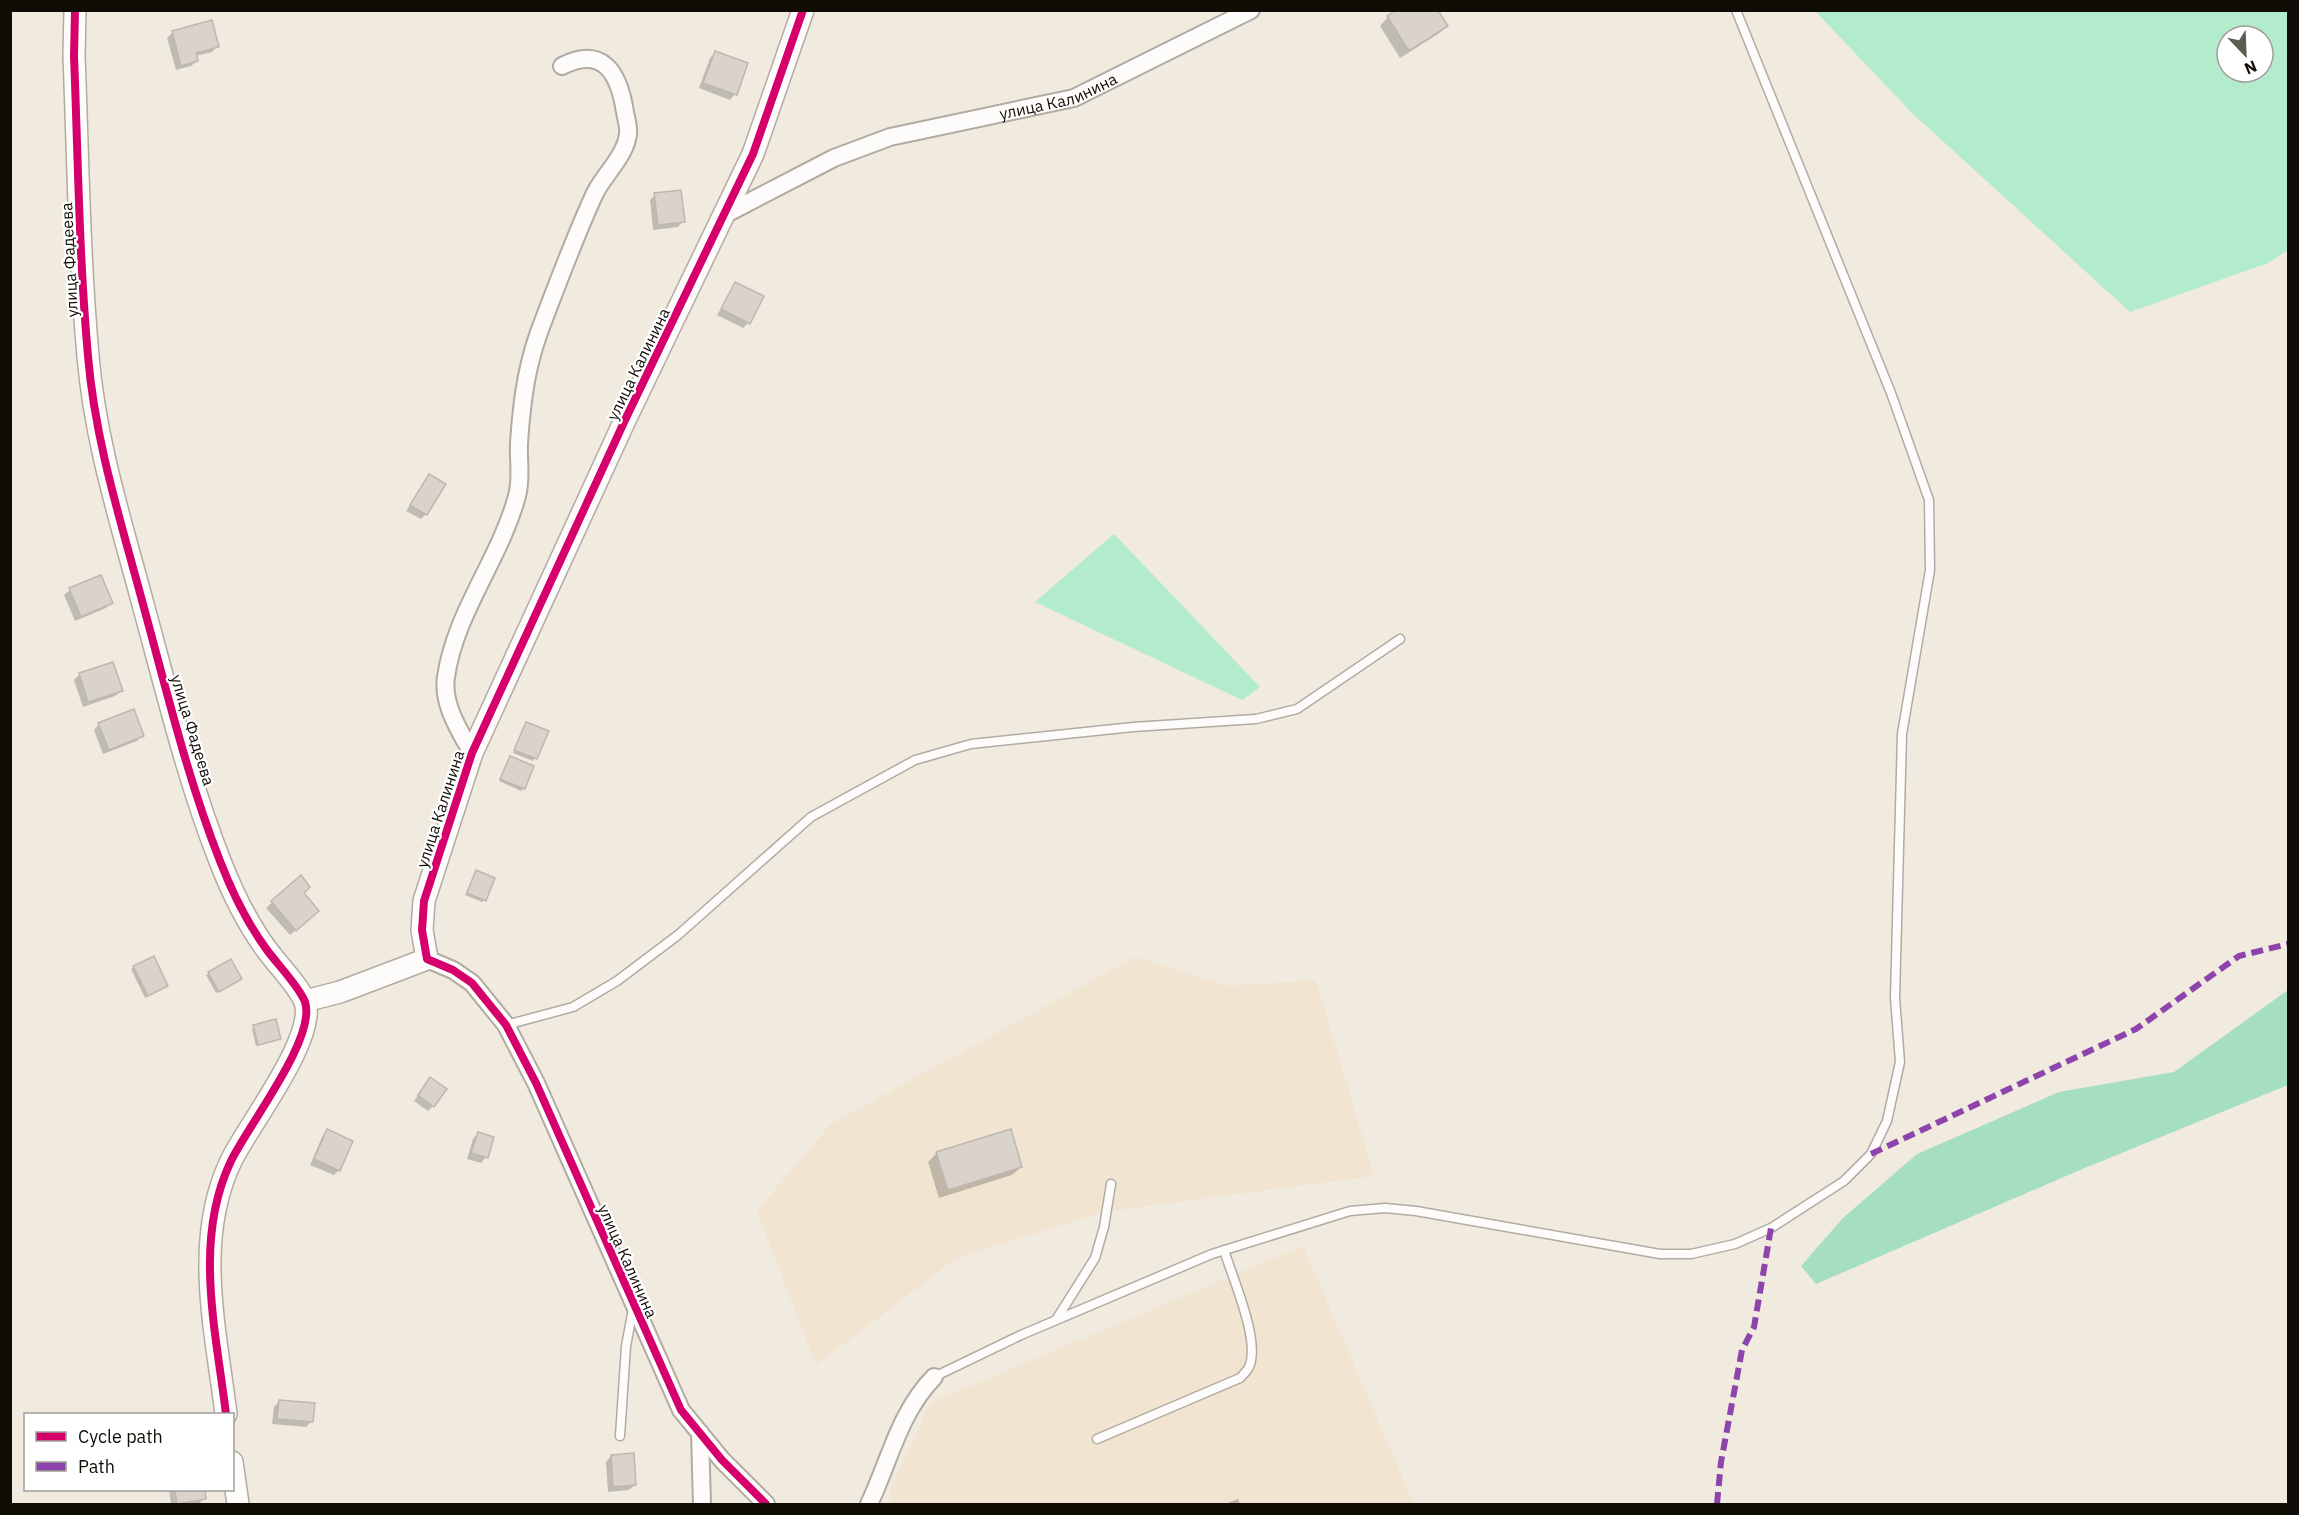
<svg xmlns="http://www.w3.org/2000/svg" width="2299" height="1515" font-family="'IBM Plex Sans',sans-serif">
  <rect width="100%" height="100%" fill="#f1eadf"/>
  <g fill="#f1e4d1">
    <path d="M 1135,957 L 1229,986 L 1316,980 L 1374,1176 L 1102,1212 L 955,1259 L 816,1365 L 757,1211 L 831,1124 Z"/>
    <path d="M 1303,1246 L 1414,1504 L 892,1504 L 890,1491 L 930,1403 Z"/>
  </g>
  <g fill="#b3eccd" fill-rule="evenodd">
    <path d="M 1815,11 L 2288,11 L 2288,250 L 2268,263 L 2130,312 L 1912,113 ZM 2227,36 L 2263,36 L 2263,72 L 2227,72 Z"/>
    <path d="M 1114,534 L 1260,687 L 1242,700 L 1035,602 Z"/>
  </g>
  <path fill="#a5dec0" d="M 2288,990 L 2288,1085 L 2080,1170 L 1816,1284 L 1801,1266 L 1843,1218 L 1917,1154 L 2059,1092 L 2174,1072 Z"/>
  <g fill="#0003">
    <path d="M 1388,17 L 1446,26 L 1438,34 L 1400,58 L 1380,26 Z"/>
    <path d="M 173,32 L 217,46 L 212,52 L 195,56 L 197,61 L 191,66 L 176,70 L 167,38 Z"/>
    <path d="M 715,53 L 735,94 L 730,100 L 699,88 L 710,58 Z"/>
    <path d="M 655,195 L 683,221 L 678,227 L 653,230 L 650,200 Z"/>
    <path d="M 736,284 L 748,323 L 743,328 L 717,315 Z"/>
    <path d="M 429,476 L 426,514 L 421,519 L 406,511 Z"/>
    <path d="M 70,590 L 112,602 L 106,608 L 75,621 L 64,595 Z"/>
    <path d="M 80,674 L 121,691 L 115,696 L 83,707 L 74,680 Z"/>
    <path d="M 99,724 L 143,735 L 137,741 L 103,754 L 94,730 Z"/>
    <path d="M 526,724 L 547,732 L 533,761 L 513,753 Z"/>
    <path d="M 510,758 L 524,788 L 521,791 L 499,781 Z"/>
    <path d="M 474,874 L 484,900 L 482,902 L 465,895 Z"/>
    <path d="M 300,877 L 302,893 L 312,916 L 290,935 L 266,908 Z"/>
    <path d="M 230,961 L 238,981 L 216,993 L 206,975 Z"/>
    <path d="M 134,967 L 167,986 L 145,998 L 131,969 Z"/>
    <path d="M 254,1027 L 279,1038 L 256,1046 L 252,1029 Z"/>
    <path d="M 425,1085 L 433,1106 L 428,1111 L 414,1101 Z"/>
    <path d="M 327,1131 L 339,1170 L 334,1175 L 310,1165 L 322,1137 Z"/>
    <path d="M 478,1133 L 486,1157 L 481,1163 L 467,1159 L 473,1139 Z"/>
    <path d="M 937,1153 L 1021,1167 L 1012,1175 L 939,1198 L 928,1162 Z"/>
    <path d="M 279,1401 L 312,1421 L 306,1427 L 272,1424 L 274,1407 Z"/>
    <path d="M 611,1456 L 635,1485 L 629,1490 L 608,1492 L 606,1462 Z"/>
    <path d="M 169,1490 L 203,1490 L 204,1498 L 199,1504 L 171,1504 Z"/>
    <path d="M 1238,1499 L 1240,1504 L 1225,1504 Z"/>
  </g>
  <g fill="#dad3cc" stroke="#beb7b0" stroke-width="1.5">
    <path d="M 1396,10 L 1438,10 L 1448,26 L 1409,51 L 1387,16 Z"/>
    <path d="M 212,20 L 219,47 L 196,53 L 198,61 L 181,66 L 172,31 Z"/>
    <path d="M 715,51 L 748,63 L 737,95 L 703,83 Z"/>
    <path d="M 681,190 L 685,222 L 658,225 L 654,193 Z"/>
    <path d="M 735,282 L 764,296 L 750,324 L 721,309 Z"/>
    <path d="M 429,474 L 446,484 L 427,515 L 410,505 Z"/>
    <path d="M 101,575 L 113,603 L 81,617 L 69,588 Z"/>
    <path d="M 113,662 L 123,691 L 88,702 L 79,673 Z"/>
    <path d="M 134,709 L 144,736 L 109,750 L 98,723 Z"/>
    <path d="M 526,722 L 549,731 L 537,759 L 514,750 Z"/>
    <path d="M 510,756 L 534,766 L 525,789 L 500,779 Z"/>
    <path d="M 476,870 L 495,878 L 486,901 L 467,893 Z"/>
    <path d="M 301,875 L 310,887 L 304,893 L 319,911 L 296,931 L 271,901 Z"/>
    <path d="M 154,956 L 168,986 L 148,996 L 133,966 Z"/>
    <path d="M 231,959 L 242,979 L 219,992 L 208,972 Z"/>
    <path d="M 276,1019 L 281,1039 L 258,1045 L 253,1025 Z"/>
    <path d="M 430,1077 L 447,1089 L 434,1107 L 418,1095 Z"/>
    <path d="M 327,1129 L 353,1141 L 340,1171 L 314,1159 Z"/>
    <path d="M 1011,1129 L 1022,1167 L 948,1190 L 936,1152 Z"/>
    <path d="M 478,1132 L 494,1137 L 488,1158 L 471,1153 Z"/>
    <path d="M 279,1400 L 315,1403 L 313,1422 L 277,1419 Z"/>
    <path d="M 634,1453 L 636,1485 L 613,1487 L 611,1455 Z"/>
    <path d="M 175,1490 L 205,1490 L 206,1499 L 177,1504 Z"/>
  </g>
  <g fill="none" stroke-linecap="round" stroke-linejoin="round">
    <g stroke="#b1aba3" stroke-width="11">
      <g id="service">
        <path d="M 506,1025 L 573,1007 L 617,981 L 678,935 L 811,817 L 915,760 L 971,744 L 1133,727 L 1256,719 L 1297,709 L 1400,639"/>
        <path d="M 1056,1320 L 1095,1258 L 1104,1227 L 1111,1184"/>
        <path d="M 934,1377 L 1021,1335 L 1212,1254 L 1350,1211 L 1385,1208 L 1416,1211 L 1660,1254 L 1691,1254 L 1735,1244 L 1771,1228 L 1844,1181 L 1871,1154 L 1887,1121 L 1900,1062 L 1895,998 L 1902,734 L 1930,570 L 1929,500 L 1891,393 L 1736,10"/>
        <path d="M 620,1436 L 626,1346 L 633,1309"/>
        <path d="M 1097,1439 L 1240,1378 C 1243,1375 1247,1371 1249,1367 C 1261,1341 1232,1277 1224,1250"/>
      </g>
    </g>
    <g stroke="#b1aba3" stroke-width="20">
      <g id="minor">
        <path id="s1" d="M 724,215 L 834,158 L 890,137 L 1074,98 L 1251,10"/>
        <path d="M 472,753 C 459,730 442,704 446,677 C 455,613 500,559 517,496 C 522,478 518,461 519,443 C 522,398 527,361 544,319 C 560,277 576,234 595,193 C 604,175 626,155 628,134 C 629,127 626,118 625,112 C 619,73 603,45 562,66"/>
        <path d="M 427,959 L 453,970 L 472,983 L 506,1025 L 536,1083 L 681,1410 L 722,1460 L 766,1504"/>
        <path d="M 700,1433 L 702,1504"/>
        <path d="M 869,1504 C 890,1460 899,1413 934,1377"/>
      </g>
    </g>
    <g stroke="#b1aba3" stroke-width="24">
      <g id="tertiary">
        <path d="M 75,10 L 74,56 C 78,156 79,257 88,356 C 95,442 122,525 144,608 C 167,692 188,780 220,861 C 232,892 247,923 267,950 C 277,964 299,986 305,1002 C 317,1038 247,1127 231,1161 C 193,1240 216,1331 226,1414"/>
        <path d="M 305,1001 L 340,992 L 427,959 L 422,930 L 424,901 L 472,753 L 625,420 L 753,154 L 803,10"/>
        <path d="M 232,1462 L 238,1504"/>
      </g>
    </g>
    <use href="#service" stroke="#fdfcfa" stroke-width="8"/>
    <use href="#minor" stroke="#fdfcfa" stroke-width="16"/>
    <use href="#tertiary" stroke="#fdfcfa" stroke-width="21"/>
    <g stroke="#8e44ad" stroke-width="6" stroke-dasharray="12 6" stroke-linecap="butt">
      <path d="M 1871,1154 L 2136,1029 L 2239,956 L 2288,944"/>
      <path d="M 1717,1504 L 1721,1462 L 1742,1350 L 1754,1327 L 1771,1228"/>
    </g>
    <g stroke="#fff" stroke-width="11">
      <g id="cycleway">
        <path d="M 75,10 L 74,56 C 78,156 79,257 88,356 C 95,442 122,525 144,608 C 167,692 188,780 220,861 C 232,892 247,923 267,950 C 277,964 299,986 305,1002 C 317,1038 247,1127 231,1161 C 193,1240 216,1331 226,1414"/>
        <path d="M 766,1504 L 722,1460 L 681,1410 L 536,1083 L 506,1025 L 472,983 L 453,970 L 427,959 L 422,930 L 424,901 L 472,753 L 625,420 L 753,154 L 803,10"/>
      </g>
    </g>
    <use href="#cycleway" stroke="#d6006c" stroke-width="8"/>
  </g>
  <g text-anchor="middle" stroke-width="4.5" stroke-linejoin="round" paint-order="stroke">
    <g font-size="16" fill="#110c06" stroke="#fff">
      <text dy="6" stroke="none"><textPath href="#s1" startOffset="357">улица Калинина</textPath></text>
      <text transform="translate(69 260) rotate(-93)" y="6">улица Фадеева</text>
      <text transform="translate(638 364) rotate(-64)" y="6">улица Калинина</text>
      <text transform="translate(193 730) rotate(73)" y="6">улица Фадеева</text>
      <text transform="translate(440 809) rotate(-72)" y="6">улица Калинина</text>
      <text transform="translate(628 1261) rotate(66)" y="6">улица Калинина</text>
    </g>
  </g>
  <rect width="2299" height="1515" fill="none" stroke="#110c06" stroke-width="24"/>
  <rect x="24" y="1413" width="210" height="78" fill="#ffffff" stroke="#a09e9b" stroke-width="1.5"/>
  <rect x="36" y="1432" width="30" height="9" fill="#d6006c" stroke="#a09e9b" stroke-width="1.5"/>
  <text x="78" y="1443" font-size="18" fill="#110c06">Cycle path</text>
  <rect x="36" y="1462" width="30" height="9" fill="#8e44ad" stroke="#a09e9b" stroke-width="1.5"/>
  <text x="78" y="1473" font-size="18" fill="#110c06">Path</text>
  <g transform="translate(2245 54) rotate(157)"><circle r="28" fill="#ffffff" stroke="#a09e9b" stroke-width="1.5"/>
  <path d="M0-4.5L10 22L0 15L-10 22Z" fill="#5f5a52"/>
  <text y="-9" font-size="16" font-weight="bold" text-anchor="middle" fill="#110c06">N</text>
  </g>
</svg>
